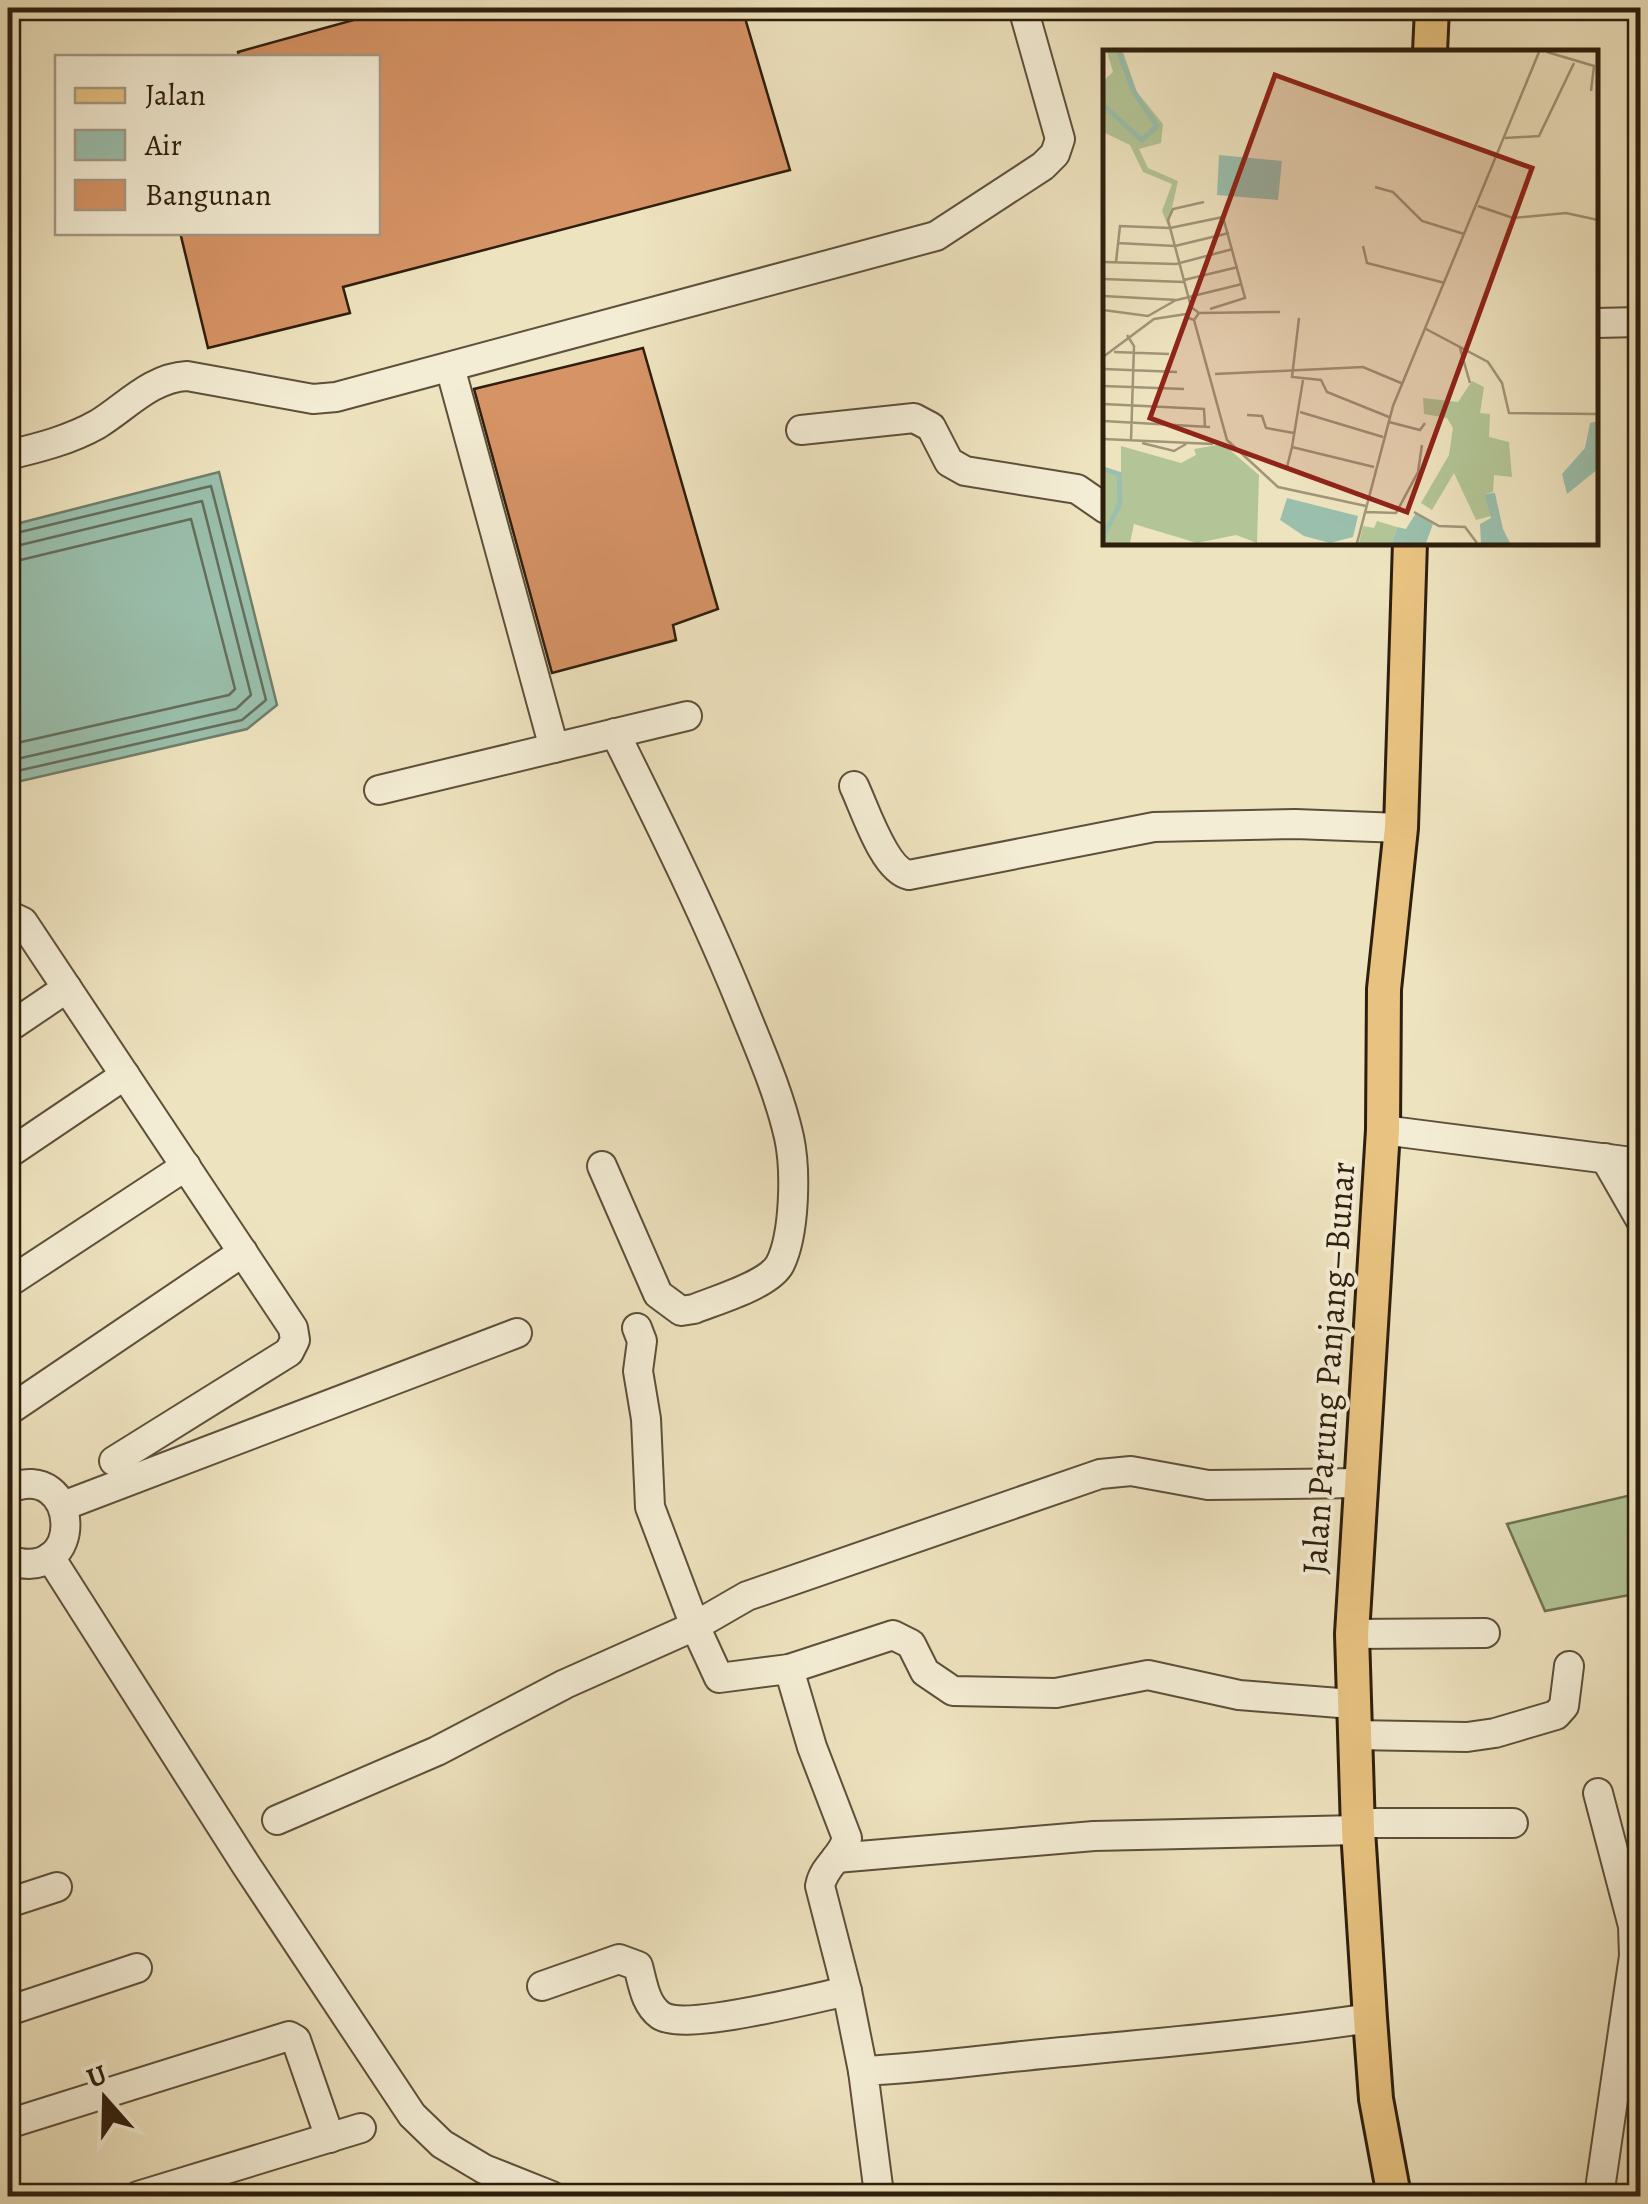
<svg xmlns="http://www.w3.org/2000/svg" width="1648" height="2204" font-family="Alegreya,serif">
  <rect width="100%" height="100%" fill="#eee3bf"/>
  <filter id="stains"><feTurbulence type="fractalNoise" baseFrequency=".002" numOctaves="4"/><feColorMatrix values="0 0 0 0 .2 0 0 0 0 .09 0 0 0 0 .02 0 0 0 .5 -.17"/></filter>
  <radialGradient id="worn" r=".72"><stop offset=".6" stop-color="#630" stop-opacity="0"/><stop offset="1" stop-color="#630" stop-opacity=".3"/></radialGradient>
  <path fill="#b3c596" stroke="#707252" stroke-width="2.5" d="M 1640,1493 L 1640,1593 L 1545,1611 L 1507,1524 Z"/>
  <path fill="#9abfac" stroke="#6f7f6c" stroke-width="2.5" d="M 219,472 L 277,705 L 247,729 L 8,784 L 8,526 Z"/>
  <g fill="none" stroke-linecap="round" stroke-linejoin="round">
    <g stroke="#646e5c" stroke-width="2.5">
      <path d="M 8,535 L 211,486 L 266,700 L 242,720 L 8,773"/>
      <path d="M 8,548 L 202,501 L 251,695 L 236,709 L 8,761"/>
      <path d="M 8,563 L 191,519 L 235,689 L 229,695 L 8,745"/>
    </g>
  </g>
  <g fill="#d69366" stroke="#2e1e0d" stroke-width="2.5">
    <path d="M 397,8 L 742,8 L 790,170 L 343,287 L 350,313 L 208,348 L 180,232 L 378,232 L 378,58 L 239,58 L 238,52 Z"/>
    <path d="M 643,348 L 718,609 L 673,625 L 676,640 L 552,673 L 474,389 Z"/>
  </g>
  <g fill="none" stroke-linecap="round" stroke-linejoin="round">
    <g stroke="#5e4f3a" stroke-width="32">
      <g id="minor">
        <path d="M 1596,323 L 1640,322"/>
        <path d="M 450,367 L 554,748"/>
        <path d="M 801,430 L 914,418 L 931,427 L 949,462 L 965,471 L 1077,489 L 1106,509"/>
        <path d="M 8,455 C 38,448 70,440 98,424 C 127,406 151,378 187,376 L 313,399 L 336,397 L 936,236 L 1043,166 L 1055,154 L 1060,139 L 1023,8"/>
        <path d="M 854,786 C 865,809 884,870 909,875 L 1154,827 L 1295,824 L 1401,828"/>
        <path d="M 379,790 L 687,716"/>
        <path d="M 8,915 L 23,922 L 293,1328 L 295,1340 L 289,1352 L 114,1461"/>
        <path d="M 8,1028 L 67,988"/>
        <path d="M 1383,1130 L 1640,1163"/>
        <path d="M 8,1154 L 125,1075"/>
        <path d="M 1605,1158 L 1640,1219"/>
        <path d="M 602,1166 L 658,1294 L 681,1311 L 694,1309 C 716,1300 769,1285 780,1264 C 795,1234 796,1169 789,1137 C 779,1093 760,1050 743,1008 C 705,914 660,824 615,733"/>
        <path d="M 8,1283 L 186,1166"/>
        <path d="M 637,1328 L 642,1341 L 638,1371 L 646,1419 L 650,1507 L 695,1626 L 719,1678 L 789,1669 L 893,1635 L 911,1644 L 925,1672 L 953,1691 L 1056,1693 L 1148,1675 L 1239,1695 L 1352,1704"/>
        <path d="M 8,1411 L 243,1252"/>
        <path d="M 8,1489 C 80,1457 89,1587 8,1560"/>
        <path d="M 63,1506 L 517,1333"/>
        <path d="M 50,1557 L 246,1865 L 412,2115 L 442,2144 L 484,2169 L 552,2196"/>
        <path d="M 1352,1634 L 1485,1633"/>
        <path d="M 789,1669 L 812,1747 L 847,1838 C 843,1857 824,1865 820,1886 L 847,1991 L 863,2071"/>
        <path d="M 1354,1735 L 1467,1737 L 1495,1733 L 1556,1715 L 1564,1706 L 1569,1666"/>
        <path d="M 1598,1793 L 1633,1926 L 1634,1956 L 1599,2196"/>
        <path d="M 277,1820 L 437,1751 L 565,1684 L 695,1626 L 747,1596 L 1100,1474 L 1131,1471 L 1208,1485 L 1360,1483"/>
        <path d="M 1357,1823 L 1513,1823"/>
        <path d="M 836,1858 L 1094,1836 L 1358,1830"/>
        <path d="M 8,1903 L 57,1887"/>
        <path d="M 542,1986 L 619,1959 L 638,1966 C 643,1984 645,2004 660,2015 C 684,2032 814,1998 847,1991"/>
        <path d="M 8,2011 L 137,1968"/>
        <path d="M 8,2124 L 289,2036 L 296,2040 L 330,2138"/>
        <path d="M 879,2194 L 863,2071 C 927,2068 988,2059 1052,2053 C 1158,2043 1264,2034 1370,2018"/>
        <path d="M 138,2196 L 361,2128"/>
      </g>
    </g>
    <g stroke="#2e1e0d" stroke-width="38">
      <g id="major">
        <path d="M 1430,52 L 1432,8"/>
        <path d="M 1394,2196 L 1376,2099 L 1370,2018 L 1358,1830 L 1352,1634 L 1383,1130 L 1384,989 L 1401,828 L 1410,542"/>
      </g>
    </g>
    <use href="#minor" stroke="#f4edd5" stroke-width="28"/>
    <use href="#major" stroke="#e7c280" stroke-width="32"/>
  </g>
  <g text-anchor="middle" stroke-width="8" stroke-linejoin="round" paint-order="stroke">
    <g font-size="35" fill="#2e1e0d" stroke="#f4edd5">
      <text transform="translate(1328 1368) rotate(-86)" y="12">Jalan Parung Panjang–Bunar</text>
    </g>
  </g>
  <g transform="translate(1103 50)">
    <rect width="495" height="495" fill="#eee3bf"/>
    <path d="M 4,2 L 20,2 L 34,42 L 60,74 L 58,93 L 36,99 L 45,118 L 75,131 L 65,176 L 59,161 L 69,134 L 40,122 L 27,95 L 0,82 L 0,31 L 10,22 ZM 369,331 L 381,337 L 377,363 L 387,364 L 386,387 L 406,392 L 409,427 L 391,425 L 390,442 L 381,444 L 388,466 L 373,470 L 351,423 L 329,460 L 318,453 L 346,405 L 350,378 L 344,368 L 321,364 L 320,348 L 355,352 ZM 120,394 L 156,425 L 154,493 L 133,485 L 94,493 L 31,474 L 27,493 L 0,493 L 0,419 L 18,423 L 18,396 L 78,413 L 93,405 L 91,399 ZM 274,471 L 294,477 L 289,493 L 256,493 L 260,476 L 271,478 Z" fill="#b3c596"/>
    <path d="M 116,105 L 179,111 L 175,150 L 114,145 ZM 495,371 L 495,419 L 464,444 L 459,424 L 482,398 L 487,373 ZM 392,443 L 400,479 L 407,493 L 378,493 L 377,474 L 388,468 L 381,444 ZM 184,448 L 255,466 L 250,487 L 227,493 L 201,486 L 177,470 ZM 313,463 L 330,474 L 323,493 L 289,493 L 294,477 L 303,479 Z" fill="#9abfac"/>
    <path fill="none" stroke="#9abfac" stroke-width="5" d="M 0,55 L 39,90 L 54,76 L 31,42 L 16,2M 0,419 L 16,424 L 17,454 L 0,486"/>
    <path fill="none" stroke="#a19478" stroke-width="2.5" d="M 444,2 L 491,16 L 488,41M 402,88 L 436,86 L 471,13M 272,137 L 290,142 L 319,171 L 361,184M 375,156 L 410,168 L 463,163 L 495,170M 14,193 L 72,196 L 126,183M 260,196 L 264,213 L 342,233M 0,212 L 73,214 L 130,199M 13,212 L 17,176 L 67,178 L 120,167 L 142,248 L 107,259M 0,229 L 81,232M 81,230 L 135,217M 0,246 L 74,250 L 139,234M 88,257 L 65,170 L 70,159 L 101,152M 0,260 L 45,266 L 73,250M 96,263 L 177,262M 196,268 L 189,327 L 218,330 L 224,342 L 286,367M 91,270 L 83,267 L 88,257 L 96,263 L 91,270 L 124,390 L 175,437 L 263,456M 323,279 L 385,312 L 399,333 L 406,363 L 495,364M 24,285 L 31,296 L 28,390M 357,298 L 367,333M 11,302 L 66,304M 0,307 L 51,269 L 83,264M 1,319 L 74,322M 112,324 L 260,317 L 298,333M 0,336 L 81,339M 0,354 L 101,359 L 102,377M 197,362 L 280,387M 144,365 L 159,366 L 163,378 L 191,383M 0,371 L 107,377M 286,372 L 317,380 L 322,373M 0,389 L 110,394M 39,393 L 71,401 L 83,394M 189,397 L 200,330M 184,417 L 189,397 L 271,417M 263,462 L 293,463 L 315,422 L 319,395M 311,462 L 336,476 L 362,477 L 374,493M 254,493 L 290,356 L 436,2"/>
    <path fill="#8f2418" fill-opacity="0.15" stroke="#8f2418" stroke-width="5" d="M 172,25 L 429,118 L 304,462 L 47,368 Z"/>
    <rect width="495" height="495" fill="none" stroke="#2e1e0d" stroke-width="5"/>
  </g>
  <rect width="1648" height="2204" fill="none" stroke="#eee3bf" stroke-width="40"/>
  <rect x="10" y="10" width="1628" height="2184" fill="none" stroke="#2e1e0d" stroke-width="5"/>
  <rect x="20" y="20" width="1608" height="2164" fill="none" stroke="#2e1e0d" stroke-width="2.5"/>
  <rect x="55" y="55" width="325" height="180" fill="#f4edd5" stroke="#a59a85" stroke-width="2.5"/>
  <rect x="75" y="88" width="50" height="15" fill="#e7c280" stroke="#a59a85" stroke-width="2.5"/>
  <text x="145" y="105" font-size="30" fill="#2e1e0d">Jalan</text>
  <rect x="75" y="130" width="50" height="30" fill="#9abfac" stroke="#a59a85" stroke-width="2.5"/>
  <text x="145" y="155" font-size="30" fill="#2e1e0d">Air</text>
  <rect x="75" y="180" width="50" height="30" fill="#d69366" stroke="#a59a85" stroke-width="2.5"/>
  <text x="145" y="205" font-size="30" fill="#2e1e0d">Bangunan</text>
  <g transform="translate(105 2099) rotate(340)" stroke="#f4edd5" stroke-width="8" paint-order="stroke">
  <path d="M0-8L18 38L0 25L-18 38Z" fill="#2e1e0d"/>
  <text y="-15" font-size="28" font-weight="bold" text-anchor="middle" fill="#2e1e0d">U</text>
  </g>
  <rect width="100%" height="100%" filter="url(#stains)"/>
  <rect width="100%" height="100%" fill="url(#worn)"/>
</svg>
